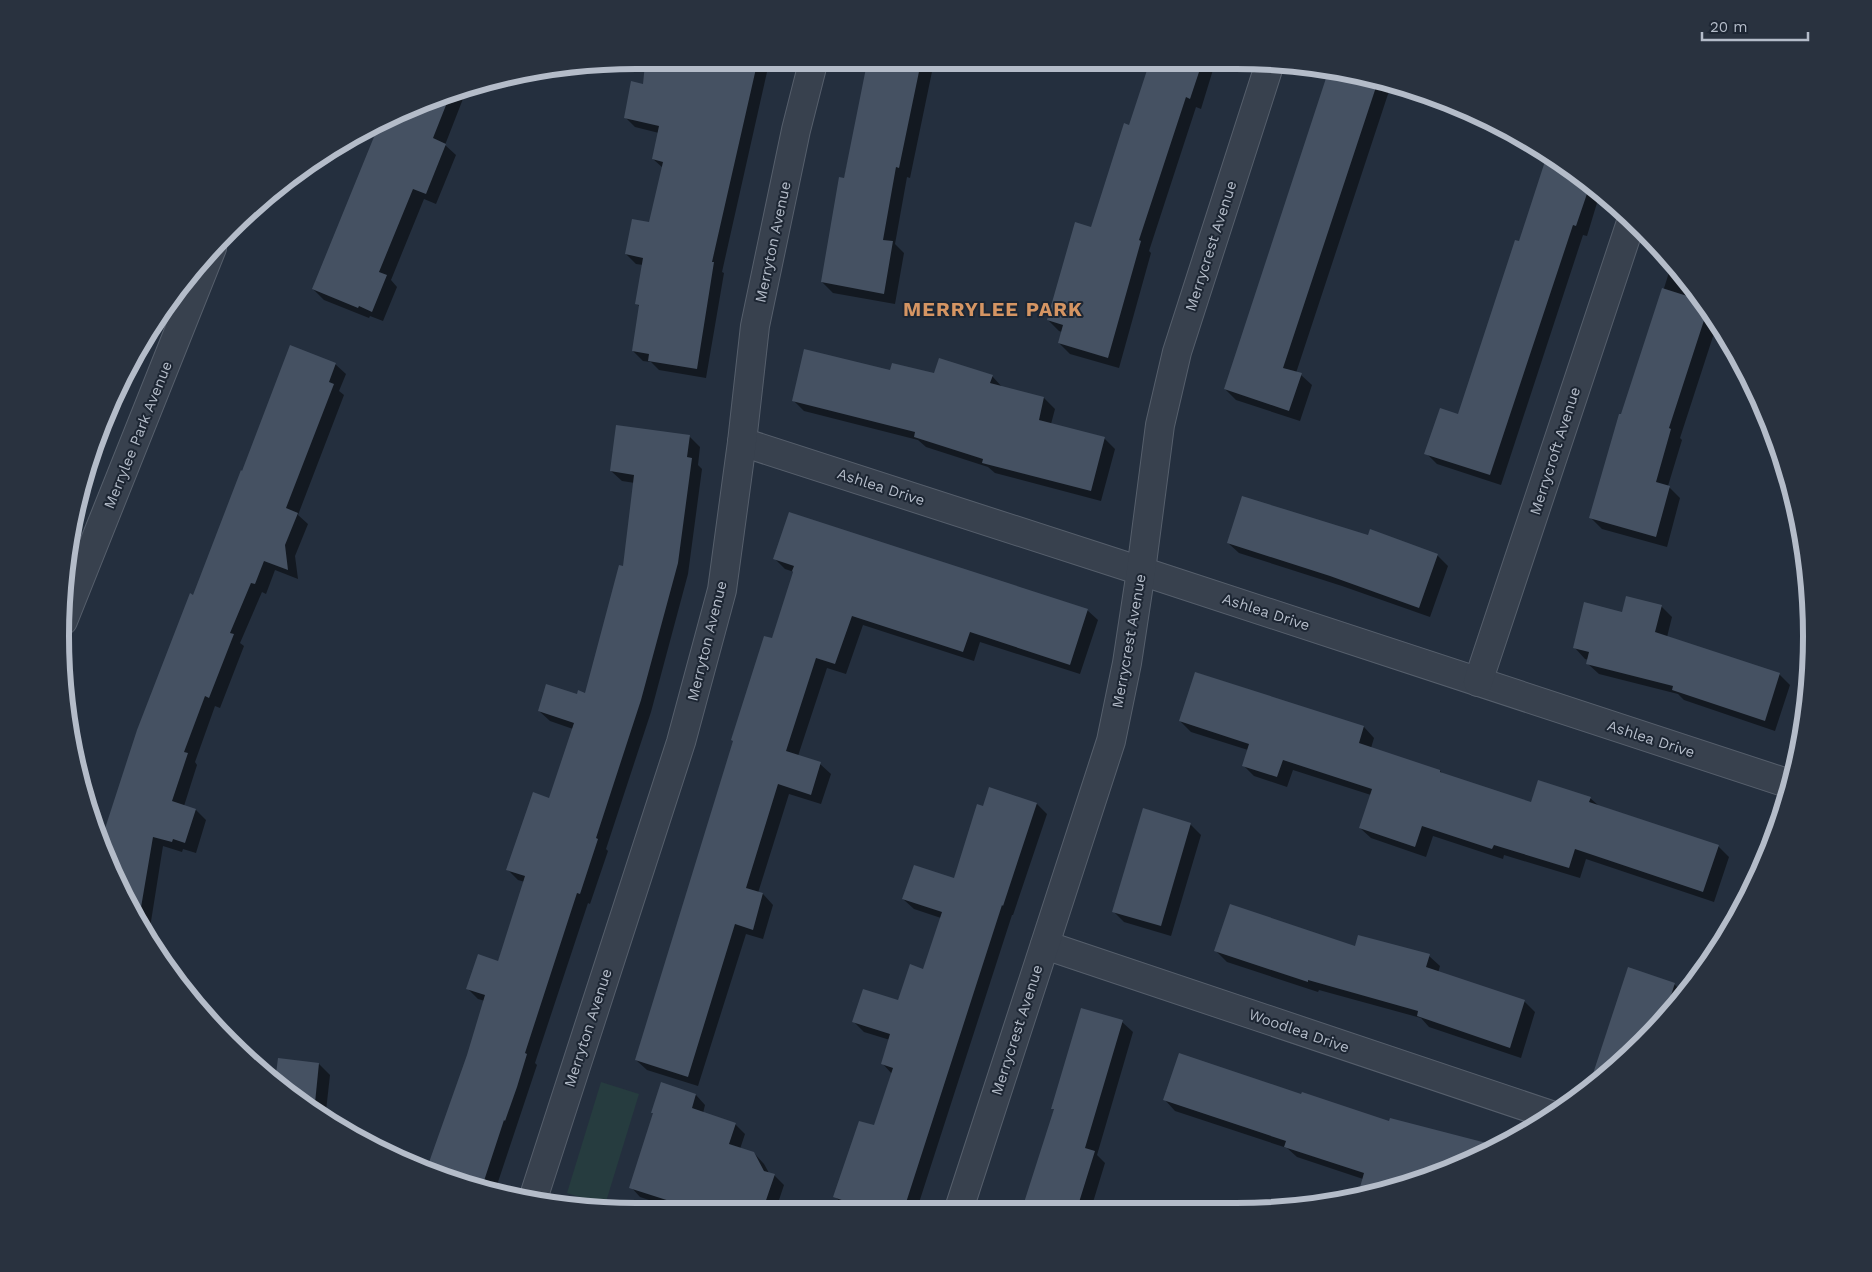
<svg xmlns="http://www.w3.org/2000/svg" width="1872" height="1272" font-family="'Work Sans',sans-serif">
  <rect width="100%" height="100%" fill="#242f3e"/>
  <path fill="#263c3f" d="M 601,1082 L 639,1094 L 605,1205 L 567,1193 Z"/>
  <g fill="#0007">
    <path d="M 1216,60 L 1201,109 L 1196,107 L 1149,251 L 1151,253 L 1119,368 L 1070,354 L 1059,343 L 1062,332 L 1059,331 L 1048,320 L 1092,228 L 1130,126 L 1152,61 Z"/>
    <path d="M 934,62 L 910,178 L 907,177 L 895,244 L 904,253 L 895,304 L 833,293 L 822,282 L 869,63 Z"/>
    <path d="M 769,63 L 722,272 L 724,273 L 706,378 L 659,370 L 651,362 L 643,361 L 633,351 L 640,307 L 637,304 L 643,265 L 636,264 L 626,254 L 650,224 L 663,168 L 653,159 L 659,133 L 635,127 L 625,117 L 676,93 L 683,64 Z"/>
    <path d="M 1331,69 L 1348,71 L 1391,85 L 1296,373 L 1301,375 L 1312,385 L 1300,421 L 1236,400 L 1225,389 Z"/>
    <path d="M 468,86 L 445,145 L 456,155 L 436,204 L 424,199 L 391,280 L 397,287 L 383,321 L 370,316 L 369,318 L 324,300 L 313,289 L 380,125 L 451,90 Z"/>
    <path d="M 1556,157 L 1600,193 L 1587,236 L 1583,235 L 1501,485 L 1437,464 L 1426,453 L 1459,416 L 1519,243 Z"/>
    <path d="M 1672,263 L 1718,321 L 1680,438 L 1682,440 L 1668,486 L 1680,498 L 1667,547 L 1602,529 L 1591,518 Z"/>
    <path d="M 335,364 L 346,374 L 339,391 L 344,395 L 298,515 L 308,524 L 295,556 L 298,579 L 275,570 L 266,594 L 262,592 L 240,643 L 244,646 L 220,708 L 215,706 L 195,762 L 197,765 L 184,806 L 196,810 L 206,820 L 196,853 L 183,849 L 182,852 L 163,846 L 149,934 L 154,939 L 153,944 L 137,924 L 104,856 L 101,848 L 102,842 L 194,596 Z"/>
    <path d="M 891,372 L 992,376 L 1003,388 L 1044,398 L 1055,409 L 1051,424 L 1104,438 L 1115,449 L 1101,501 L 995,473 L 988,467 L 926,447 L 918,440 L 804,411 L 793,400 Z"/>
    <path d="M 689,436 L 700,447 L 698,465 L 702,469 L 688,574 L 651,712 L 606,849 L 608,851 L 590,904 L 588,903 L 535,1063 L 537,1065 L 495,1191 L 429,1169 L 468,1056 L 485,1001 L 478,999 L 467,988 L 498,962 L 525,882 L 518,880 L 507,869 L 550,800 L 573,729 L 550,721 L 539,711 L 578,696 L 586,695 L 624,567 L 635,483 L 622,481 L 611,471 Z"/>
    <path d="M 1368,537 L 1437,555 L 1448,566 L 1430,617 L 1342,586 L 1239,553 L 1228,543 Z"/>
    <path d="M 775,559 L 1087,610 L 1098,620 L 1080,674 L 980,642 L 974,661 L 863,625 L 846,674 L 827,668 L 798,756 L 820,764 L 831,774 L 821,804 L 789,794 L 758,893 L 763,894 L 773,905 L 763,939 L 746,934 L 698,1086 L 647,1070 L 636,1060 L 794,572 L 785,569 Z"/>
    <path d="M 1661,606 L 1672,617 L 1667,637 L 1779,674 L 1790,685 L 1775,731 L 1684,700 L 1678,694 L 1599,674 L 1588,664 L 1589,660 L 1585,659 L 1575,648 L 1623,613 Z"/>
    <path d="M 1196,673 L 1364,727 L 1374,738 L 1371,748 L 1440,771 L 1443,774 L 1532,803 L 1590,798 L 1599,806 L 1718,846 L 1729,857 L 1714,902 L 1586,859 L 1580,878 L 1504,855 L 1503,859 L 1433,836 L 1426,857 L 1371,838 L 1360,828 L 1371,795 L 1293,770 L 1287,787 L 1254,776 L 1243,765 L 1248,750 L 1191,732 L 1180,721 Z"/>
    <path d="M 1037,804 L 1047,814 L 1013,915 L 1012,915 L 916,1212 L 846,1212 L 848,1208 L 835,1197 L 874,1127 L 892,1074 L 882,1063 L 890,1040 L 864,1032 L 854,1022 L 899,1002 L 924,971 L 941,918 L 914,909 L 903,899 L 955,879 L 984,808 Z"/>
    <path d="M 1190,824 L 1201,835 L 1171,936 L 1124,922 L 1114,912 Z"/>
    <path d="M 1356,948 L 1429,956 L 1440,966 L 1438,973 L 1524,1001 L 1535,1012 L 1521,1058 L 1429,1027 L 1421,1018 L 1319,990 L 1318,992 L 1227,962 L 1216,951 Z"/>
    <path d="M 168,964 L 173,965 L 184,976 L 183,983 Z"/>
    <path d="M 1674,984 L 1684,994 L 1643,1043 Z"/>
    <path d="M 1122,1022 L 1133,1032 L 1097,1155 L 1105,1163 L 1090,1212 L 1011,1212 L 1015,1201 L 1025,1205 L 1055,1110 L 1052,1108 Z"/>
    <path d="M 319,1064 L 330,1075 L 325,1120 L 316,1115 L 276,1082 Z"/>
    <path d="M 696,1095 L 705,1105 L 703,1113 L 735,1124 L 745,1134 L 740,1149 L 754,1153 L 764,1164 L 769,1173 L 774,1175 L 784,1185 L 775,1212 L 685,1212 L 640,1197 L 631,1187 L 654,1114 Z"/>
    <path d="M 1302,1096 L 1390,1123 L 1457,1168 L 1358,1198 L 1363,1179 L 1297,1157 L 1287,1148 L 1175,1111 L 1165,1100 Z"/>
  </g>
  <g fill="#455162">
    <path d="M 1203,60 L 1190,99 L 1186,97 L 1139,240 L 1141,241 L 1108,358 L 1058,343 L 1063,325 L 1047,320 L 1075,222 L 1091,227 L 1124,123 L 1129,125 L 1150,61 Z"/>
    <path d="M 921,62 L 899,168 L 896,167 L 883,240 L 893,241 L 884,294 L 821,282 L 839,177 L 844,178 L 867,63 Z"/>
    <path d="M 645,64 L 757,64 L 712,262 L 714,262 L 697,369 L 648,361 L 649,354 L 632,351 L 639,305 L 635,304 L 643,258 L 625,254 L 632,219 L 649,222 L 663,162 L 652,159 L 659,126 L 624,118 L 631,81 L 643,84 Z"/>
    <path d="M 1329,69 L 1348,71 L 1378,81 L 1283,368 L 1302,373 L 1289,411 L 1224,389 Z"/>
    <path d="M 452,90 L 433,138 L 446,144 L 426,194 L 413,189 L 379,272 L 387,275 L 372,312 L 359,306 L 358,308 L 312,289 L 378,127 Z"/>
    <path d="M 1548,152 L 1556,157 L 1590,185 L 1576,226 L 1573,225 L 1490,475 L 1424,454 L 1440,408 L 1458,414 L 1515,240 L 1519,241 Z"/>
    <path d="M 1662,288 L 1703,301 L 1708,308 L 1669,428 L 1671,429 L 1656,482 L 1670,486 L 1656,537 L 1589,518 L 1619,414 L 1621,414 Z"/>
    <path d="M 290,345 L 336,363 L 329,382 L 334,384 L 286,508 L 298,513 L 285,545 L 288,570 L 264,561 L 255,584 L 251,583 L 230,633 L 234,634 L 209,698 L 205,696 L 184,752 L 188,753 L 172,801 L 196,809 L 185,843 L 173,839 L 172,842 L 153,837 L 138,925 L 104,856 L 100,844 L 137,730 L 190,593 L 193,595 L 241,470 L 242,471 Z"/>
    <path d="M 804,349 L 890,370 L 892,363 L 934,373 L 939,358 L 993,375 L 990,383 L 1044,397 L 1039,420 L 1105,437 L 1091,491 L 982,463 L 983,459 L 914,437 L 915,432 L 792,401 Z"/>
    <path d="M 616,425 L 690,435 L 687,457 L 692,458 L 678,563 L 641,700 L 596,838 L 598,839 L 580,894 L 577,893 L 525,1053 L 527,1054 L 517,1087 L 505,1121 L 504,1120 L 482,1187 L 427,1168 L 467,1055 L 485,995 L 466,989 L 478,954 L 498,961 L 525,876 L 506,870 L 533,792 L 549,798 L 574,723 L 538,711 L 546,684 L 577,694 L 578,690 L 585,693 L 619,565 L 623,566 L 634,475 L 610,471 Z"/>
    <path d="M 1242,496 L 1368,535 L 1370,529 L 1438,554 L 1419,608 L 1330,576 L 1227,543 Z"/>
    <path d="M 789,512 L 1088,609 L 1070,665 L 970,632 L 963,652 L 852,616 L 835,664 L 816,658 L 786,751 L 821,762 L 811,795 L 778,784 L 746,888 L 763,893 L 753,930 L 735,924 L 688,1077 L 635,1060 L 733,741 L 731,740 L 764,636 L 772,638 L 793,572 L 792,571 L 794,566 L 773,559 Z"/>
    <path d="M 1626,596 L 1662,605 L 1655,632 L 1780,673 L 1765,721 L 1672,690 L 1673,686 L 1586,664 L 1589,652 L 1573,648 L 1584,602 L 1622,612 Z"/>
    <path d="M 1195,672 L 1364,726 L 1359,743 L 1440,770 L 1440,772 L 1531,802 L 1538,780 L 1591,797 L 1589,802 L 1719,845 L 1703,892 L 1575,849 L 1569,868 L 1494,845 L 1492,849 L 1422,826 L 1415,847 L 1359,828 L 1372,789 L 1283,760 L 1277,777 L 1242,766 L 1249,744 L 1179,721 Z"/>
    <path d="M 989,787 L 1037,803 L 1003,906 L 1002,905 L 903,1212 L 850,1212 L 853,1204 L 833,1197 L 859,1121 L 874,1125 L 893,1068 L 881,1064 L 890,1034 L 852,1022 L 863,989 L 898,1000 L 910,964 L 923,969 L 942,912 L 902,899 L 914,865 L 954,878 L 977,804 L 983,806 Z"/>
    <path d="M 1143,808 L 1191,823 L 1161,926 L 1112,912 Z"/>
    <path d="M 1230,904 L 1355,946 L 1358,935 L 1430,954 L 1426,967 L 1525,1000 L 1510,1048 L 1417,1016 L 1418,1011 L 1308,980 L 1308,982 L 1214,951 Z"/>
    <path d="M 1628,967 L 1675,983 L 1663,1020 L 1644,1043 L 1588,1089 Z"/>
    <path d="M 1081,1008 L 1123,1020 L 1085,1148 L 1095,1151 L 1076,1212 L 1021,1212 L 1054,1109 L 1051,1109 Z"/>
    <path d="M 1179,1053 L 1301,1094 L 1302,1092 L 1389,1121 L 1390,1118 L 1498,1146 L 1457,1168 L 1357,1198 L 1364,1173 L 1284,1147 L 1286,1141 L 1163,1100 Z"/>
    <path d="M 278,1058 L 319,1063 L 314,1113 L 275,1082 Z"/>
    <path d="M 661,1082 L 696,1094 L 692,1108 L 736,1123 L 729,1144 L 754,1152 L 764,1171 L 775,1174 L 762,1212 L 704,1212 L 629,1188 L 653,1113 L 651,1113 Z"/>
  </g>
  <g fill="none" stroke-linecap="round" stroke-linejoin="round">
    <g stroke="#565f6c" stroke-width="30">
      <g id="minor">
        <path d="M 742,442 L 1141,571 L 1790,784"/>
        <path d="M 63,621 L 212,248"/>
        <path d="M 1478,682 L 1632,219"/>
        <path d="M 1045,945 L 1554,1116"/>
        <path d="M 532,1202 L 681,742 L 722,590 L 742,442 L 755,326 L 796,130 L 813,63"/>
        <path d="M 958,1212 L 1111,741 L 1127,663 L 1141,571 L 1160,425 L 1177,352 L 1270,63"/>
      </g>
    </g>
    <use href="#minor" stroke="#38414e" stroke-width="28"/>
  </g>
  <g text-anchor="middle" stroke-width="4" stroke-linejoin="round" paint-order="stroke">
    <g font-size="15" fill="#b4bcc9" stroke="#1d2633">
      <text transform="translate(773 242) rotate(-78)" y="5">Merryton Avenue</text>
      <text transform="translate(1211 246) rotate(-72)" y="5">Merrycrest Avenue</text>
      <text transform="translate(138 435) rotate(-68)" y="5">Merrylee Park Avenue</text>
      <text transform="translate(1555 451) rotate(-72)" y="5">Merrycroft Avenue</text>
      <text transform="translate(881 487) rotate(18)" y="5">Ashlea Drive</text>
      <text transform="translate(1266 612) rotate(18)" y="5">Ashlea Drive</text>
      <text transform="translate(707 641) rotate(-76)" y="5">Merryton Avenue</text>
      <text transform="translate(1129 641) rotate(-80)" y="5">Merrycrest Avenue</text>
      <text transform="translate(1651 739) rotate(18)" y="5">Ashlea Drive</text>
      <text transform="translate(588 1028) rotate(-72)" y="5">Merryton Avenue</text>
      <text transform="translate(1017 1030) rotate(-72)" y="5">Merrycrest Avenue</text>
      <text transform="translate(1299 1031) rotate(19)" y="5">Woodlea Drive</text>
    </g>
    <g font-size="20" font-weight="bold" letter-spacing="1" fill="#d59563" stroke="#1d2633">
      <text x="993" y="316">MERRYLEE PARK</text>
    </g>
  </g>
  <path d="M0 0H1872V1272H0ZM636 69H1236A567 567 0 0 1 1803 636V636A567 567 0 0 1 1236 1203H636A567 567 0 0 1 69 636V636A567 567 0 0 1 636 69Z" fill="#29323f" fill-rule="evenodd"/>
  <path fill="none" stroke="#b4bcc9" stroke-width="6" d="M636 69H1236A567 567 0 0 1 1803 636V636A567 567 0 0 1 1236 1203H636A567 567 0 0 1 69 636V636A567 567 0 0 1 636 69Z"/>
  <path d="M1702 32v8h106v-8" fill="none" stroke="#b4bcc9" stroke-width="2.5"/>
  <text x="1710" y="32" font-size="15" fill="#b4bcc9" stroke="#1d2633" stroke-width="4" paint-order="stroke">20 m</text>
</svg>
